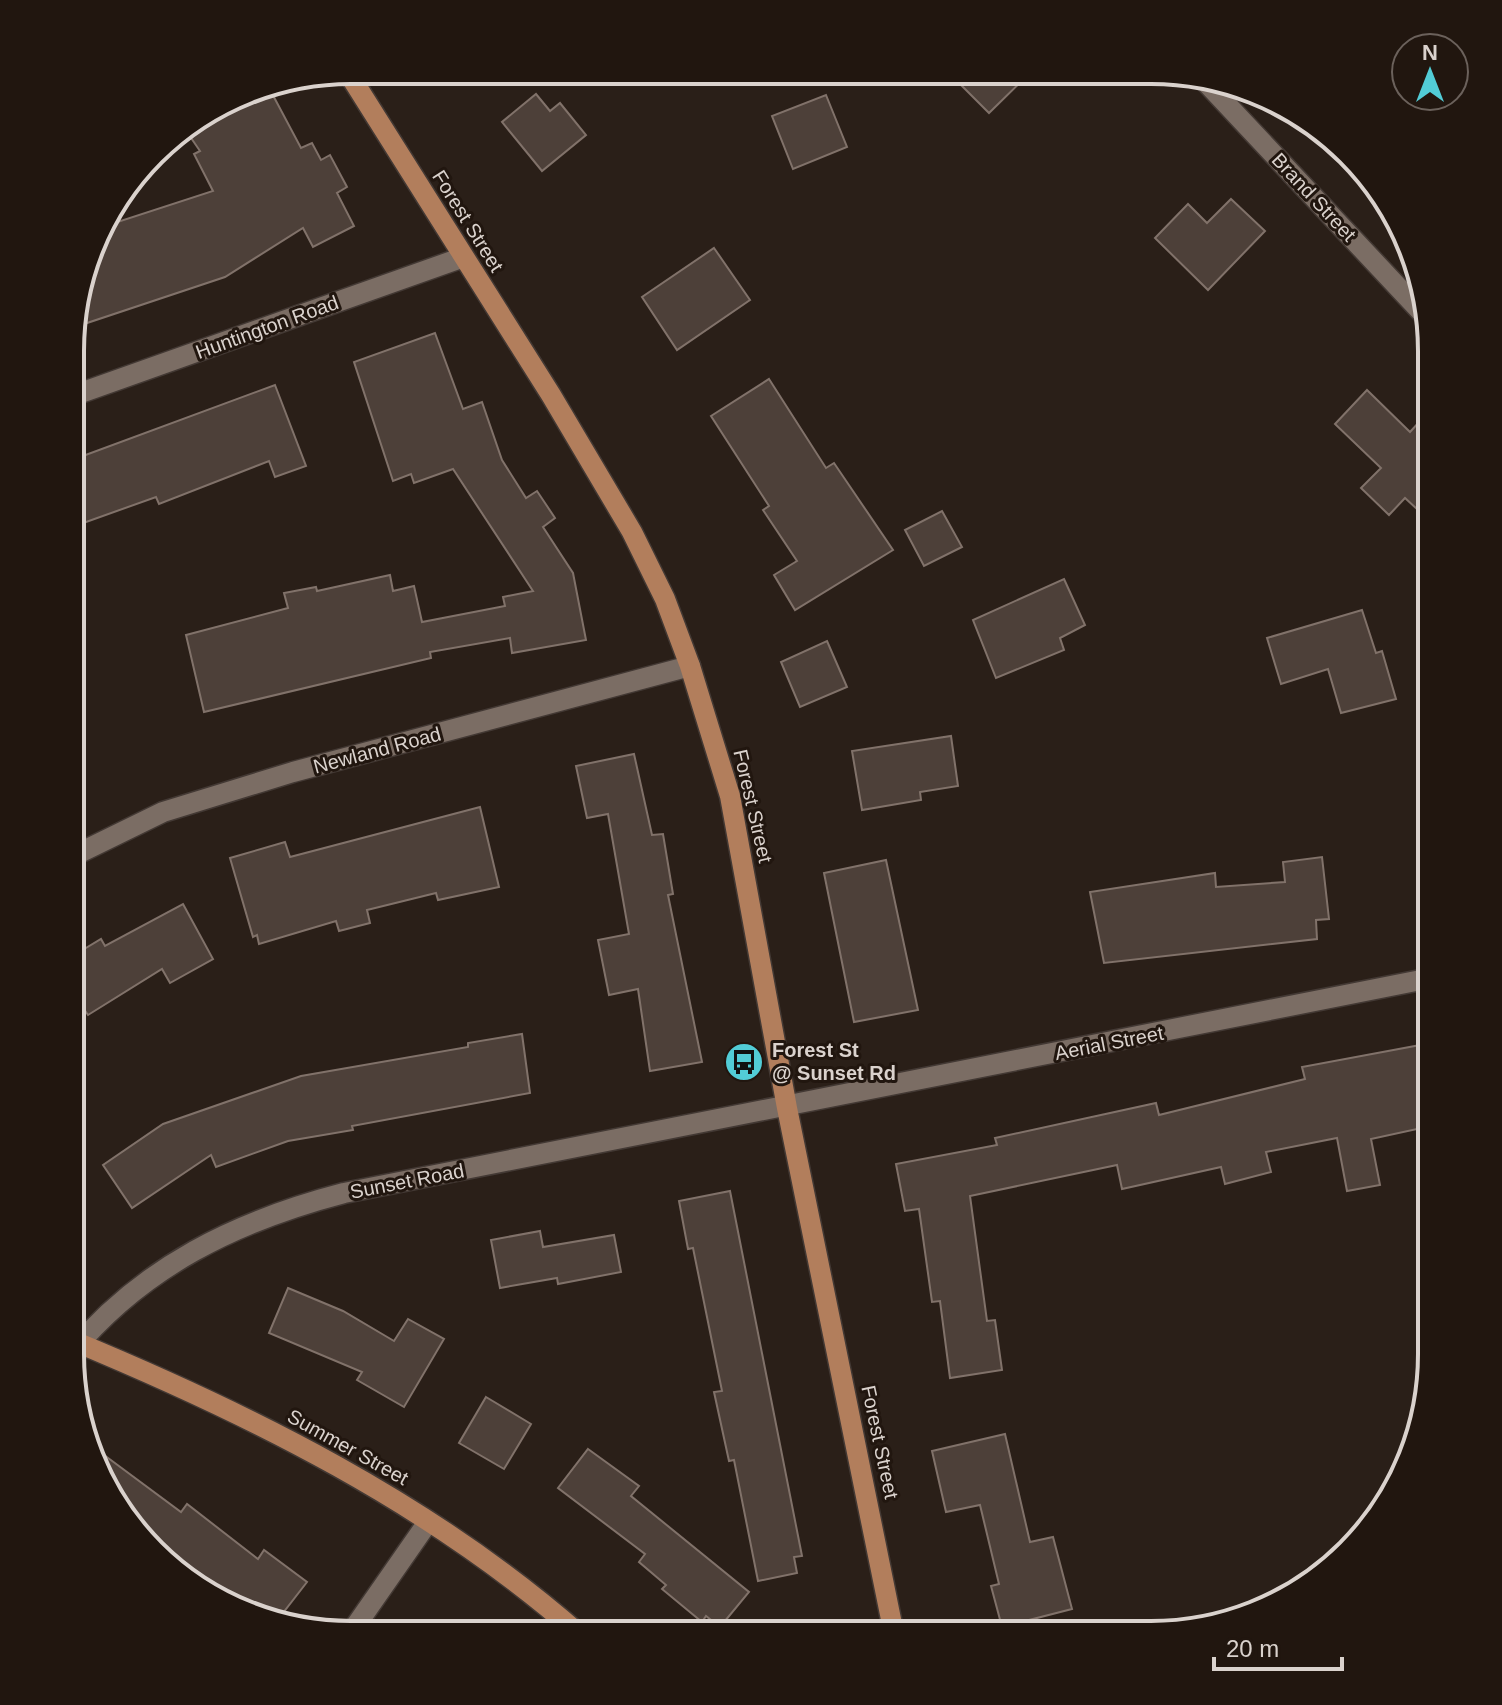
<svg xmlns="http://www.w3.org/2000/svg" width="1502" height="1705" font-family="Arial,sans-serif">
  <rect width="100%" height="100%" fill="#2a1f18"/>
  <g fill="#4d4039" stroke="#81726a" stroke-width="2">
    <path d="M 948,72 L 1031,72 L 989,113 Z"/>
    <path d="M 267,84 L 301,148 L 312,143 L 321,160 L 330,155 L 347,187 L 337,193 L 354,226 L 313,247 L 303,228 L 225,277 L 72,328 L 72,314 L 102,227 L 213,191 L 194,154 L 200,151 L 185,129 Z"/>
    <path d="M 536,94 L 550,111 L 560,103 L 586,135 L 542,171 L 502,122 Z"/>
    <path d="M 826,95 L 847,147 L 793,169 L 772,116 Z"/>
    <path d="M 1231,199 L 1265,231 L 1208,290 L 1155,238 L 1188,204 L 1207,223 Z"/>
    <path d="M 714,248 L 750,300 L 677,350 L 642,297 Z"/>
    <path d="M 435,333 L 463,409 L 482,402 L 502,460 L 526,498 L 537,491 L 555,518 L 543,527 L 573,573 L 586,640 L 512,653 L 510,638 L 430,652 L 431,658 L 204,712 L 186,635 L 288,608 L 284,593 L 316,587 L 317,591 L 390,575 L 393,591 L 414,586 L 422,622 L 505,606 L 503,597 L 533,591 L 453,469 L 414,483 L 411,474 L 393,481 L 354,362 Z"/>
    <path d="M 769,379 L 826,468 L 834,463 L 893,550 L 795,610 L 774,575 L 797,561 L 763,510 L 769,506 L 711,416 Z"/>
    <path d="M 275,385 L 306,466 L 275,477 L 269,461 L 159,504 L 156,497 L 72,527 L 72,460 Z"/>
    <path d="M 1367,390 L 1410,432 L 1431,409 L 1431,522 L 1405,498 L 1389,515 L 1361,488 L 1381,468 L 1335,424 Z"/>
    <path d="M 942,511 L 962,547 L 924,566 L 905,530 Z"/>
    <path d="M 1064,579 L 1085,625 L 1060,638 L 1064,650 L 996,678 L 973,620 Z"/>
    <path d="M 1362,610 L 1376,653 L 1382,651 L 1396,699 L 1341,713 L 1328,669 L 1281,684 L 1267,638 Z"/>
    <path d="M 827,641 L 847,687 L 800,707 L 781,662 Z"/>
    <path d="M 951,736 L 958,786 L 920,792 L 921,800 L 862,810 L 852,751 Z"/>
    <path d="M 634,754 L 652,835 L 663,834 L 673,894 L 668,895 L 702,1062 L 650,1071 L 638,989 L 609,995 L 598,940 L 629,934 L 608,814 L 587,818 L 576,766 Z"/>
    <path d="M 480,807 L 499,887 L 438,900 L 436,893 L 367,910 L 370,923 L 339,931 L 336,921 L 259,944 L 257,935 L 253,937 L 230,858 L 285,842 L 290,857 Z"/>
    <path d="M 1322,857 L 1329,919 L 1316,920 L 1317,939 L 1104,963 L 1090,892 L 1215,873 L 1216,887 L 1285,882 L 1283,862 Z"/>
    <path d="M 886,860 L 918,1010 L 854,1022 L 824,873 Z"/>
    <path d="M 183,904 L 213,959 L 170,983 L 162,969 L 88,1015 L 71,990 L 71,957 L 101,939 L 105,946 Z"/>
    <path d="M 522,1034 L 530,1093 L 352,1126 L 353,1130 L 288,1141 L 216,1167 L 211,1155 L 132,1208 L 103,1165 L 163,1124 L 301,1076 L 468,1047 L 468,1043 Z"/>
    <path d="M 1431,1043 L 1431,1126 L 1371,1139 L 1380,1185 L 1347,1191 L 1337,1138 L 1266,1152 L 1271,1172 L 1225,1184 L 1221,1167 L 1122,1189 L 1117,1165 L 970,1196 L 987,1321 L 995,1320 L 1002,1370 L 950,1378 L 940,1301 L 932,1302 L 919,1209 L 905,1211 L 896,1164 L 997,1145 L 995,1138 L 1156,1103 L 1159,1115 L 1305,1079 L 1302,1067 Z"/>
    <path d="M 730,1191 L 802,1556 L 794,1557 L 797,1573 L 758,1581 L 734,1460 L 729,1461 L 714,1392 L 722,1391 L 693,1248 L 688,1249 L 679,1201 Z"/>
    <path d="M 540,1231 L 543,1247 L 614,1235 L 621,1272 L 558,1284 L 557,1278 L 500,1288 L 491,1240 Z"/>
    <path d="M 288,1288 L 343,1311 L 394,1341 L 408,1319 L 444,1339 L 404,1407 L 357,1380 L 362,1372 L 269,1333 Z"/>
    <path d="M 486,1397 L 531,1424 L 504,1469 L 459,1443 Z"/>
    <path d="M 1005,1434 L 1030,1542 L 1053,1537 L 1072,1609 L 1002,1627 L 991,1586 L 999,1584 L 980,1505 L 946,1512 L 932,1451 Z"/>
    <path d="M 96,1449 L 181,1512 L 187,1504 L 258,1559 L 264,1550 L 307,1582 L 279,1618 L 210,1597 L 117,1510 Z"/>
    <path d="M 588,1449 L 639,1486 L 631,1496 L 749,1592 L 720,1627 L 706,1616 L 702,1622 L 662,1589 L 666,1585 L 639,1562 L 645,1554 L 558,1488 Z"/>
  </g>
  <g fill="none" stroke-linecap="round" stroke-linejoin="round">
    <g stroke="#433934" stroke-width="23">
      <g id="minor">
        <path d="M 1201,77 L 1426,317"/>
        <path d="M 72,396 L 461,258"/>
        <path d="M 71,857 L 163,812 L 293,772 L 690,666"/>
        <path d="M 71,1353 C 143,1266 237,1221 344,1193 L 1431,978"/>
        <path d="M 350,1634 L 428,1522"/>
      </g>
    </g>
    <g stroke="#433934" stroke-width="23">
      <g id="major">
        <path d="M 347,71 L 551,395 L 632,532 L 665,599 L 690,666 L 730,796 L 787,1108 L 894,1634"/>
        <path d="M 71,1340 C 252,1415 431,1504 579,1634"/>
      </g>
    </g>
    <use href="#minor" stroke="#7b6d64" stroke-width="20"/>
    <use href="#major" stroke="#b27e5c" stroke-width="20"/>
  </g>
  <defs>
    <g id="bus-disc" transform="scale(2)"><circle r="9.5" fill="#52ccd6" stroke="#21160f"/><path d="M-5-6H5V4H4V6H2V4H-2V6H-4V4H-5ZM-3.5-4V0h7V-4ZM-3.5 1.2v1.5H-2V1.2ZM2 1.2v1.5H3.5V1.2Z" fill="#111"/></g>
  </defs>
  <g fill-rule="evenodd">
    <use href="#bus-disc" x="744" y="1062"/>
  </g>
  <g text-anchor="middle" stroke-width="6" stroke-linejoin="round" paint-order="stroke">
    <g font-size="20" fill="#dad2cd" stroke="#21160f">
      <text transform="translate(1314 197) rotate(47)" y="7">Brand Street</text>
      <text transform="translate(468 221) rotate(58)" y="7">Forest Street</text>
      <text transform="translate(267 327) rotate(-20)" y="7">Huntington Road</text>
      <text transform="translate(377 750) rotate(-15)" y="7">Newland Road</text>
      <text transform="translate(753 806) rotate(77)" y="7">Forest Street</text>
      <text transform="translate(1109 1043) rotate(-11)" y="7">Aerial Street</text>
      <text transform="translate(407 1181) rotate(-11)" y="7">Sunset Road</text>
      <text transform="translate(880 1442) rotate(78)" y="7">Forest Street</text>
      <text transform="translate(348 1447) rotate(29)" y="7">Summer Street</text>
    </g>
    <g font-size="20" font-weight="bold" fill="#dad2cd" stroke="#21160f" text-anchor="start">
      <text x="772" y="1057">Forest St<tspan x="772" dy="23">@ Sunset Rd</tspan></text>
    </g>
  </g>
  <path d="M0 0H1502V1705H0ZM351 84H1151A267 267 0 0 1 1418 351V1354A267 267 0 0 1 1151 1621H351A267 267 0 0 1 84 1354V351A267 267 0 0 1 351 84Z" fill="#21160f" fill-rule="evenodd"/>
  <path fill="none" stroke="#dad2cd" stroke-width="4" d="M351 84H1151A267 267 0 0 1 1418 351V1354A267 267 0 0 1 1151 1621H351A267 267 0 0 1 84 1354V351A267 267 0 0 1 351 84Z"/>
  <g transform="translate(1430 72)"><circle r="38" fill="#21160f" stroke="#6b615b" stroke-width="2"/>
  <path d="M0-6L14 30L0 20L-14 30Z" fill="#52ccd6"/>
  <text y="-12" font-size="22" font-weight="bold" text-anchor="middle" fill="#dad2cd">N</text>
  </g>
  <path d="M1214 1657v12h128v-12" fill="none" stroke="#dad2cd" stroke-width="4"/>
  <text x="1226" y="1657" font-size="24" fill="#dad2cd" stroke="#21160f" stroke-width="6" paint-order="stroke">20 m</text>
</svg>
